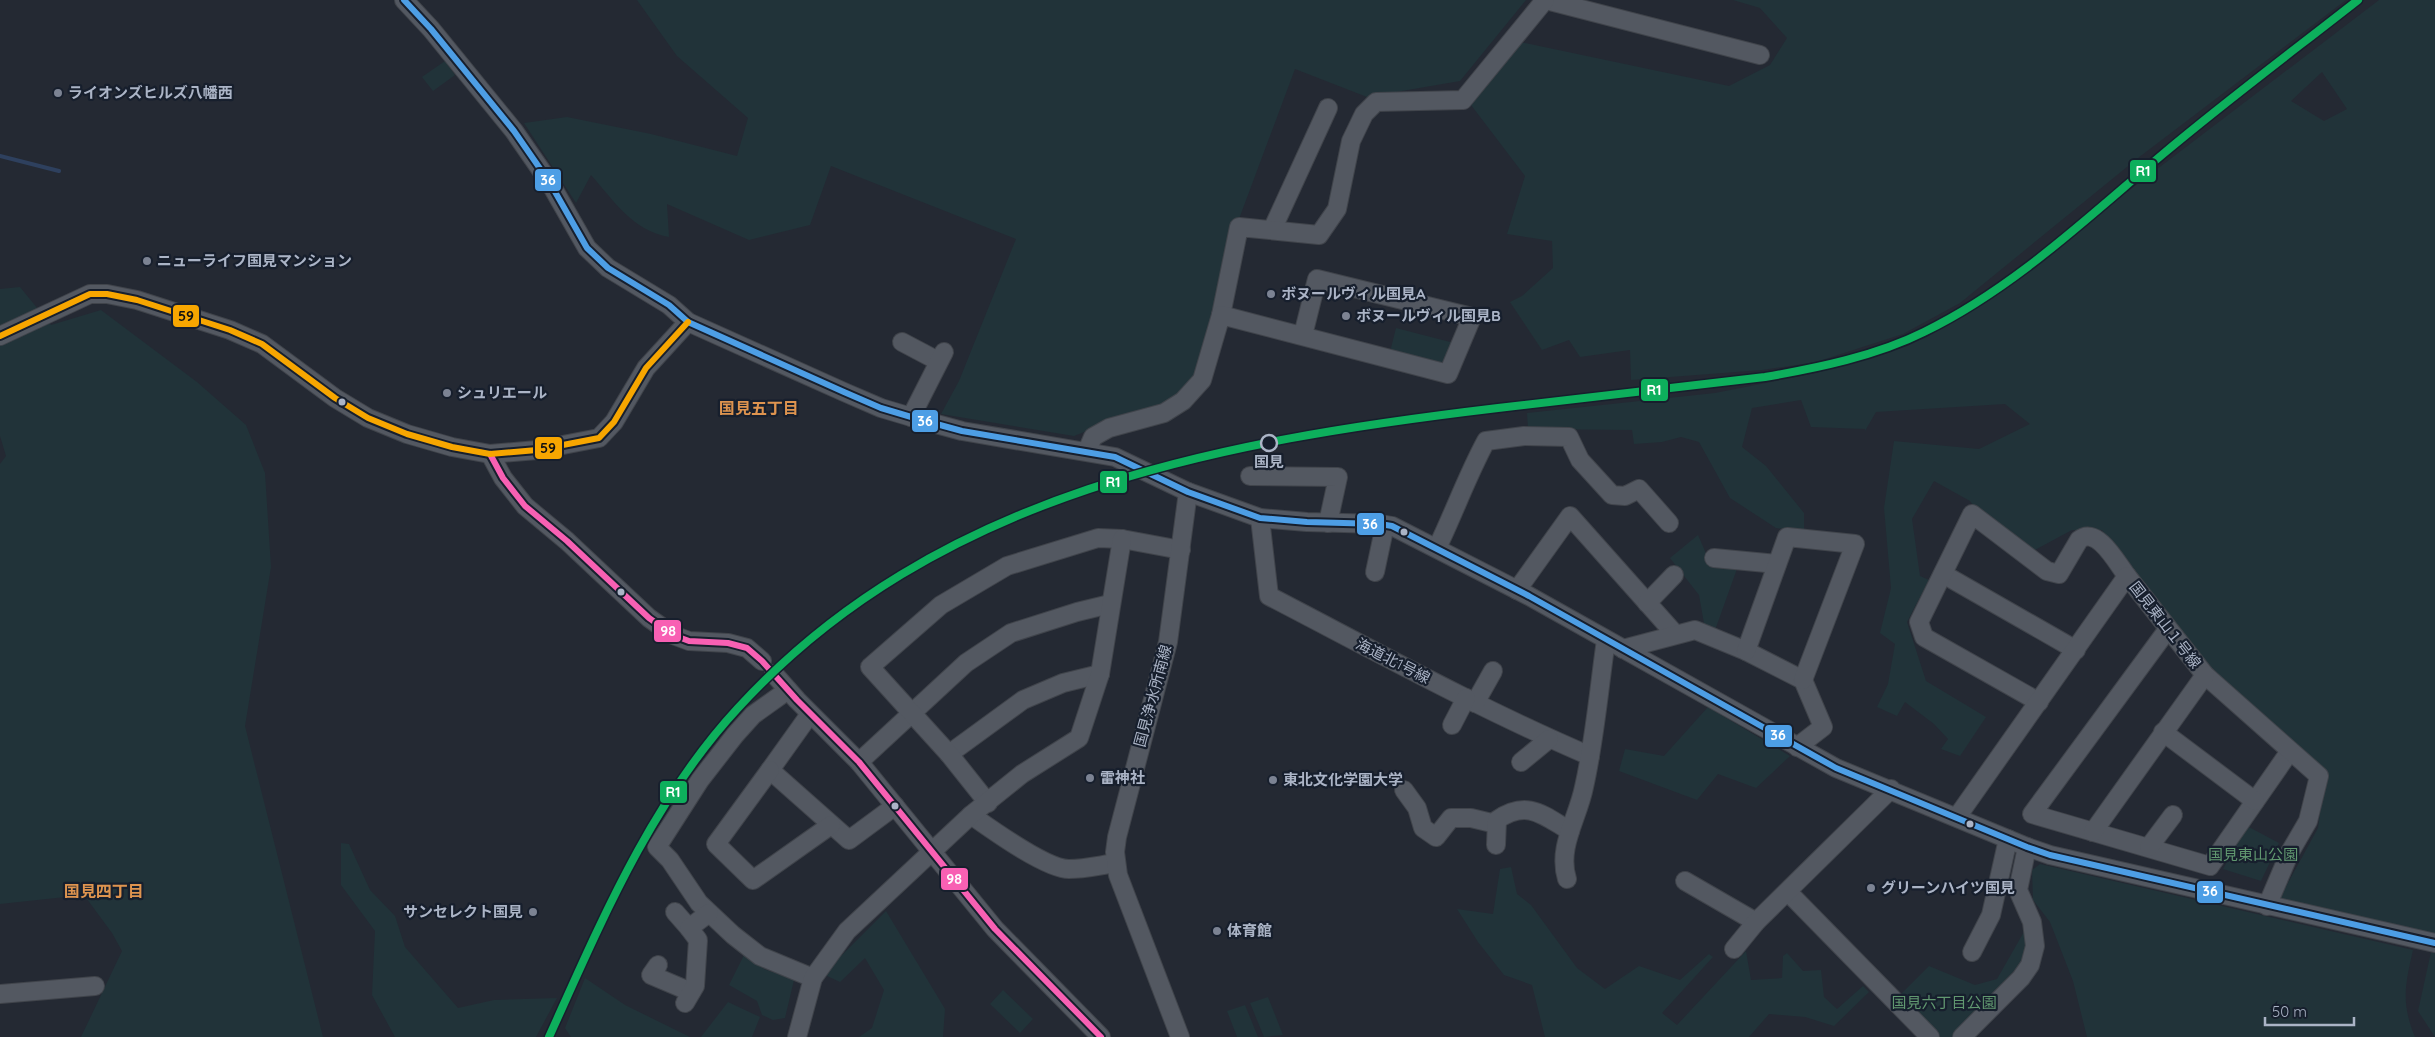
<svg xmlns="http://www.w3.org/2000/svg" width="2435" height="1037" font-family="Quicksand,'Noto Sans JP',sans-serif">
  <rect width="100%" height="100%" fill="#242933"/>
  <g fill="#213339" fill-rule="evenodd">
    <path d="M 637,0 L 1526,0 L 1460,81 L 1367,97 L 1295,69 L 1239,219 L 1196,379 L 1179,398 L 1158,409 L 1117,419 L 1074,436 L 941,414 L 959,381 L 1016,239 L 831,166 L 810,225 L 749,240 L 667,204 L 669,237 C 632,230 615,202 591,175 L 576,203 L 524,123 L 567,117 L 651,134 L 737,156 L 748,118 L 677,56 Z"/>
    <path d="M 1733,0 L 2346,0 L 2138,158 L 1960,303 L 1903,334 L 1816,362 L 1762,370 L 1631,380 L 1630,350 L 1580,357 L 1569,340 L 1542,350 L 1510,302 L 1522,296 L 1553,268 L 1552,241 L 1507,234 L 1525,176 L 1471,105 L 1520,42 L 1729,86 L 1770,65 L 1787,38 L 1760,8 Z"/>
    <path d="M 2379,0 L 2435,0 L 2435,937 L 2278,901 L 2318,828 L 2325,777 L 2210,668 L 2102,530 L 2072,530 L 2031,552 L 1981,516 L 1970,501 L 1934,481 L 1912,519 L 1920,576 L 1929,580 L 1907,622 L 1926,681 L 1986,717 L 1960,756 L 1941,749 L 1948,739 L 1934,724 L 1905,702 L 1897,716 L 1877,707 L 1888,684 L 1895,644 L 1880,633 L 1891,588 L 1884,508 L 1894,441 L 1979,449 L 2030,424 L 2005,404 L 1876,412 L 1865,431 L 1865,429 L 1811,427 L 1801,400 L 1752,408 L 1742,447 L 1766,466 L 1804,513 L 1804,531 L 1776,528 L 1730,498 L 1699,442 L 1681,437 L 1662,442 L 1634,444 L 1632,430 L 1528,429 L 1527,413 L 1715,393 L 1816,373 L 1907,346 L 1967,314 ZM 2322,72 L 2347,109 L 2324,121 L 2291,101 Z"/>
    <path d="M 445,61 L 455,75 L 433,91 L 422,77 Z"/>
    <path d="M 20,287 L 51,325 L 101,310 L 197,382 L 246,425 L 265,473 L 271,567 L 245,726 L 323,1037 L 81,1037 L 122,951 L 112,933 L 84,895 L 0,904 L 0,464 L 6,456 L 0,436 L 0,289 Z"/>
    <path d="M 1396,328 L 1454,343 L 1445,361 L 1436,364 L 1390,352 Z"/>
    <path d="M 1698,535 L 1711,565 L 1738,566 L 1714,633 L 1705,629 L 1699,595 L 1670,558 Z"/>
    <path d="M 1708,707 L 1790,756 L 1756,788 L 1718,774 L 1697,800 L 1619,771 L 1625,749 L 1664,756 Z"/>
    <path d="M 2247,826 L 2279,843 L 2261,881 L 2223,869 Z"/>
    <path d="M 341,843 L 349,844 L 370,890 L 395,916 L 405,947 L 458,1008 L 494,1000 L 557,998 L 536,1037 L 395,1037 L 372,995 L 375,931 L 341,885 Z"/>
    <path d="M 2040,864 L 2413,950 C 2405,985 2401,1003 2415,1037 L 2087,1037 L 2073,981 L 2050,922 L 2033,900 L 2032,870 Z"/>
    <path d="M 1511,867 L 1517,894 L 1531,905 L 1577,968 L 1605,989 L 1639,966 L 1680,980 L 1709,954 L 1713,957 L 1662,1013 L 1677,1025 L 1746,951 L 1751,980 L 1782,978 L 1783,956 L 1787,953 L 1803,971 L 1821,970 L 1824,997 L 1837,1009 L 1863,986 L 1869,992 L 1834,1026 L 1805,1017 L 1769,1014 L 1749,1037 L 1545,1037 L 1532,985 L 1504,975 L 1478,942 L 1457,909 L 1493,914 L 1500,869 Z"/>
    <path d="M 886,911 L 945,1009 L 943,1037 L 859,1037 L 872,1028 L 884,990 L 865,958 L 840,982 L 823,974 Z"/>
    <path d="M 2025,930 L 2026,945 L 2022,962 L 1952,1037 L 1938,1037 L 1899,996 L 1929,966 L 1975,985 L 1997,979 Z"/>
    <path d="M 2431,952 L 2435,953 L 2435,1037 L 2418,1011 Z"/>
    <path d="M 745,953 L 764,969 L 794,980 L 785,1018 L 773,1020 L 762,1015 L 757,1001 L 729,985 Z"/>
    <path d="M 585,978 L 625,1005 L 690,1037 L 571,1037 L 565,1028 Z"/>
    <path d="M 1003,990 L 1033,1019 L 1020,1033 L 990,1004 Z"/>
    <path d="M 1268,997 L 1283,1035 L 1264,1037 L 1250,1003 Z"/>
    <path d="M 728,1002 L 760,1017 L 752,1037 L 701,1037 Z"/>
    <path d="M 1245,1005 L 1258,1037 L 1237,1037 L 1227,1011 Z"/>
  </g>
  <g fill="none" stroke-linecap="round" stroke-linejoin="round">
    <path stroke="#2e405e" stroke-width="4" d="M 0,156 L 59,171"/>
    <g stroke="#40444b" stroke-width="20">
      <g id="minor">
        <path d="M 404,0 L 431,29 L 514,131 L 550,183 L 587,248 L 608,268 L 669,305 L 688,322 L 844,392 L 881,408 L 918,419 L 962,431 L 1115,457 L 1188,492 L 1260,518 L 1307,522 L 1380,524 L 1392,526 L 1529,596 L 1836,768 L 2027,847 L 2050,855 L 2435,943"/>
        <path d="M 1546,0 L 1760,55"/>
        <path d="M 1272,230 L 1328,108"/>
        <path d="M 1221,315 L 1239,227 L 1319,235 L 1337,209 L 1351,141 L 1364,114 L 1376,102 L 1463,100 L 1545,0"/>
        <path d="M 0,336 L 90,294 L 107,294 L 137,300 L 230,330 L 262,344 L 335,398 L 368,418 L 407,434 L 452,447 L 490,454 L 537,450 L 599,438 L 614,422 L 646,368 L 688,322"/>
        <path d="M 902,342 L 938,361"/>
        <path d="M 911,417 L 944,352"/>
        <path d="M 1087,451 L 1093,437 L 1109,428 L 1164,413 L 1183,401 L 1202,380 L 1221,315 L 1448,374 L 1472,317 L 1317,279 L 1303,335"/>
        <path d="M 490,454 L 503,478 L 525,506 L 567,541 L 649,618 L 673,635 L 689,641 L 728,643 L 747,648 L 762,661"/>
        <path d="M 1250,476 L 1338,477 L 1328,523"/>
        <path d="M 1260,518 L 1269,596 C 1375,651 1480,709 1590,756"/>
        <path d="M 1437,548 C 1454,513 1467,476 1486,441 L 1524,436 L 1569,437 L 1580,460 L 1612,495 L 1625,496 L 1639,489 L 1669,523"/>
        <path d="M 1714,558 L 1777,564"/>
        <path d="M 1375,572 L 1385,525"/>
        <path d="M 1943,574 L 2076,650"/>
        <path d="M 1517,590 L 1570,516 L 1675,634"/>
        <path d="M 1647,603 L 1674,575"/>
        <path d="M 2168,629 L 2032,814 L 2210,866 L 2290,751"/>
        <path d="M 1623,649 L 1695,630 L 1746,651 L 1803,680 L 1823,727 L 1797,747"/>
        <path d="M 1746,651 L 1787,537 L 1855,544 L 1803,680"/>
        <path d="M 774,674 L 797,700 L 859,762 L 995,929 L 1101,1037"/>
        <path d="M 788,690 L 753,715 L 735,735 L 700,780 L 657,847 L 670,860 L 699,903 L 733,935 L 760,956 L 813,978"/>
        <path d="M 2039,702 L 1924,637 L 1919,622 L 1972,514 L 2047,571 L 2059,574 L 2079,540 C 2097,525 2117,563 2127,576"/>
        <path d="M 1475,703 L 1493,671"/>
        <path d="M 810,714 L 770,770 L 849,840 L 895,806"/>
        <path d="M 1452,725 L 1466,698"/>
        <path d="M 2163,732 L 2255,801"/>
        <path d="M 949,754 L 1023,700 L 1063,683 L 1100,674"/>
        <path d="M 859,762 L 966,663 L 1011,633 L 1077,612 L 1110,604"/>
        <path d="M 1521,762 L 1549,739"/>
        <path d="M 770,770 L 716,844 L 753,880 L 831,825"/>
        <path d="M 1404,790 L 1417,808 L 1423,828 L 1436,837 L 1451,818 L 1471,818 L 1496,824"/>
        <path d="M 988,803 L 949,754 L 870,667 L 941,605 L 1007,566 L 1098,538 L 1122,539 L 1181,550"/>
        <path d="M 971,815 C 991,829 1046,869 1069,869 C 1084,869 1101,865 1116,863"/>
        <path d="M 1957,817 L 2127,576 L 2205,675 L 2319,776 L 2308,821 L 2290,852 L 2267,906"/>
        <path d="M 2093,832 L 2205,675"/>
        <path d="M 1496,845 L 1497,820 C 1527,799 1543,815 1570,831"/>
        <path d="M 2149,847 L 2173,815"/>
        <path d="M 1567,879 C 1557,847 1578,818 1584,787 C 1595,739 1599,688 1606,640"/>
        <path d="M 1685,881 L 1756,922"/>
        <path d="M 1788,892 L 1930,1037"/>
        <path d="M 675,912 L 689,928"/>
        <path d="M 1734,949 L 1756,922 L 1891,789"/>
        <path d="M 1972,952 L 1991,915 L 2008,839"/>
        <path d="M 658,965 L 651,975 L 691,992"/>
        <path d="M 0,994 L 95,986"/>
        <path d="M 685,1003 L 695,986 L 698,940 L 689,928 L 709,913"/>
        <path d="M 797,1037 L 813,978 L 847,931 L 971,815 L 1022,774 L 1079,738 L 1100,674 L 1122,539"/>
        <path d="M 1180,1037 L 1118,875 L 1115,852 L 1117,837 L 1168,642 L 1188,492"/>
        <path d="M 1962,1037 L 2021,978 L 2030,965 L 2035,946 L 2032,922 L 2018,890 L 2027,847"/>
      </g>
    </g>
    <use href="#minor" stroke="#535861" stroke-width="18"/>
    <g stroke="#171f2d" stroke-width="10">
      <path id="bus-1" d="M 404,0 L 431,29 L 514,131 L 550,183 L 587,248 L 608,268 L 669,305 L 688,322 L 844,392 L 881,408 L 918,419 L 962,431 L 1115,457 L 1188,492 L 1260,518 L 1307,522 L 1380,524 L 1392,526 L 1529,596 L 1836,768 L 2027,847 L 2050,855 L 2435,943"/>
    </g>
    <g stroke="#171f2d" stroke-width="10">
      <path id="bus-2" d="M 490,454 L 503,478 L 525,506 L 567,541 L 649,618 L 673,635 L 689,641 L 728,643 L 747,648 L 762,661 L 797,700 L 859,762 L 995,929 L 1101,1037"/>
    </g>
    <g stroke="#171f2d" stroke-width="10">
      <path id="bus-3" d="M 0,336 L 90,294 L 107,294 L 137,300 L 230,330 L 262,344 L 335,398 L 368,418 L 407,434 L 452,447 L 490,454 L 537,450 L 599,438 L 614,422 L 646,368 L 688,322"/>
    </g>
    <use href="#bus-1" stroke="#4d9ee5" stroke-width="6"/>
    <use href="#bus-2" stroke="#f860b3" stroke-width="6"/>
    <use href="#bus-3" stroke="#f7a600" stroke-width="6"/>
    <g stroke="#171f2d" stroke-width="11">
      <path id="rail-1" d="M 549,1037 C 601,922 651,802 738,708 C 936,492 1220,441 1498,408 C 1587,398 1676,388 1765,377 C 1817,368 1876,356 1924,332 C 2014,288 2087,218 2163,154 C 2226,101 2293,51 2358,0"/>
    </g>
    <use href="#rail-1" stroke="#0daf5c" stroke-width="8"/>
  </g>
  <g fill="#7c8393" stroke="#171f2d" stroke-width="2">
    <circle cx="58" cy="93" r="5"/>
    <circle cx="147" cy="261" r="5"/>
    <circle cx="1271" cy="294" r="5"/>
    <circle cx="1346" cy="316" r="5"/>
    <circle cx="447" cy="393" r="5"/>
    <circle cx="1090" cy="778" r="5"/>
    <circle cx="1273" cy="780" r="5"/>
    <circle cx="1871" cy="888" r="5"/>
    <circle cx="533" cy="912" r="5"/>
    <circle cx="1217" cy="931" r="5"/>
  </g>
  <g fill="#abb4c6" stroke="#171f2d" stroke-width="2">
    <circle cx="342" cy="402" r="4.5"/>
    <circle cx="1404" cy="532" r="4.5"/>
    <circle cx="621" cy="592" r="4.5"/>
    <circle cx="895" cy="806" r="4.5"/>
    <circle cx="1970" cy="824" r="4.5"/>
  </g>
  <circle fill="#171f2d" stroke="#abb4c6" stroke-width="2.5" cx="1269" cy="443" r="8"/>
  <g text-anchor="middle" stroke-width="4.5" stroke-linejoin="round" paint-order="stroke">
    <g font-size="15" font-weight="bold" fill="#abb4c6" stroke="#171f2d" text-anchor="start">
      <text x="68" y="98">ライオンズヒルズ八幡西</text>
      <text x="157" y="266">ニューライフ国見マンション</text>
      <text x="1281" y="299">ボヌールヴィル国見A</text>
      <text x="1356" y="321">ボヌールヴィル国見B</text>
      <text x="457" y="398">シュリエール</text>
      <text x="1100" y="783">雷神社</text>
      <text x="1283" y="785">東北文化学園大学</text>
      <text x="1881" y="893">グリーンハイツ国見</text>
      <text x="523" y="917" text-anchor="end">サンセレクト国見</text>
      <text x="1227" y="936">体育館</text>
    </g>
    <g font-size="15" font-weight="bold" fill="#abb4c6" stroke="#171f2d">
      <text x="1269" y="467">国見</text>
    </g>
    <g font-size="15" fill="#abb4c6" stroke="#171f2d">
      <text transform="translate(2165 625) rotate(52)" y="5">国見東山１号線</text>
      <text transform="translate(1393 661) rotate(27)" y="5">海道北1号線</text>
      <text transform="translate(1153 696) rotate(-75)" y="5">国見浄水所南線</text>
    </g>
    <g font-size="15" fill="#619870" stroke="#171f2d">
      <text x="2253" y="860">国見東山公園</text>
      <text x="1944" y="1008">国見六丁目公園</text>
    </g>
    <g font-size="16" font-weight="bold" fill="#de944f" stroke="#171f2d">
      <text x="759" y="414">国見五丁目</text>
      <text x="104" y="897">国見四丁目</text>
    </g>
  </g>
  <g stroke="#171f2d" stroke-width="2">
    <rect x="2129" y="159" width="28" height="24" rx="5" fill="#0daf5c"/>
    <rect x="534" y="168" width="28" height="24" rx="5" fill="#4d9ee5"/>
    <rect x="172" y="304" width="28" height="24" rx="5" fill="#f7a600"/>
    <rect x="1640" y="378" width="29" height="24" rx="5" fill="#0daf5c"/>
    <rect x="911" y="409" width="28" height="24" rx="5" fill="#4d9ee5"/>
    <rect x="534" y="436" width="29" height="24" rx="5" fill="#f7a600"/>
    <rect x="1099" y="470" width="29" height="24" rx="5" fill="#0daf5c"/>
    <rect x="1356" y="512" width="29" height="24" rx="5" fill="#4d9ee5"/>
    <rect x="653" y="619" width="29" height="24" rx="5" fill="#f860b3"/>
    <rect x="1764" y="724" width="29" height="24" rx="5" fill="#4d9ee5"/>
    <rect x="659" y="780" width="29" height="24" rx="5" fill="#0daf5c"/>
    <rect x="940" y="867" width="29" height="24" rx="5" fill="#f860b3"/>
    <rect x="2196" y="880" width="28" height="24" rx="5" fill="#4d9ee5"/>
  </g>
  <g font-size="14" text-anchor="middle" font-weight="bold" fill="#fff">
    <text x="2143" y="176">R1</text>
    <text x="548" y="185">36</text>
    <text x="1654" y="395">R1</text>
    <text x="925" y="426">36</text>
    <text x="1113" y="487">R1</text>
    <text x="1370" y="529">36</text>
    <text x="668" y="636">98</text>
    <text x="1778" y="740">36</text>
    <text x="673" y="797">R1</text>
    <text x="954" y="884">98</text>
    <text x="2210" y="896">36</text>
  </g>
  <g font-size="14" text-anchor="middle" font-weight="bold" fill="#111">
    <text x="186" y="321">59</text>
    <text x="548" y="453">59</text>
  </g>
  <path d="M2265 1017v8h89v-8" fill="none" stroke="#abb4c6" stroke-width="2.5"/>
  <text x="2272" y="1017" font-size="15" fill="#abb4c6" stroke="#171f2d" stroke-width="4" paint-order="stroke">50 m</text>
</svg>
